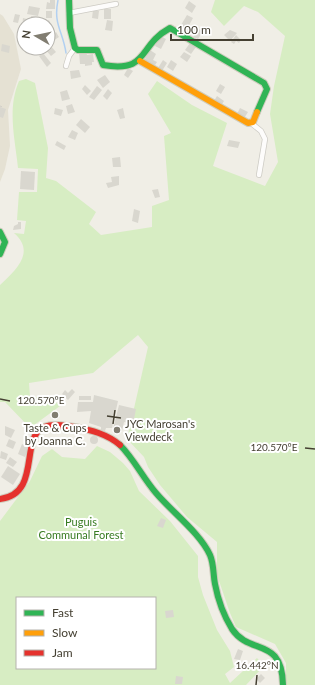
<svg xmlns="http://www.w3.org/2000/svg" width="315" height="685" font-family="Lato,sans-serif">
  <rect width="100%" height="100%" fill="#f0eee6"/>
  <path fill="#e5e1d3" d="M 0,14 L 3,16 L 14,34 L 21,69 L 8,110 L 10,146 L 5,169 L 0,182 Z"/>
  <g fill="#d7edc3" fill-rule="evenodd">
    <path d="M 215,0 L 315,0 L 315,685 L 286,685 L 286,663 L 275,644 L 236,627 L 230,613 L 217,575 L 217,542 L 187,517 L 160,485 L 148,467 L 144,457 L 127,439 L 148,347 L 138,335 L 93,373 L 29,383 L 30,397 L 50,397 L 60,406 L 30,428 L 5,402 L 0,402 L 0,285 C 16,270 36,252 14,233 L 24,234 L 26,221 L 17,220 L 19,192 L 37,192 L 38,169 L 18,168 C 15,139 7,109 19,81 L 26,79 L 35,83 L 48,148 L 46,178 L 56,181 L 96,212 L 89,224 L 101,235 L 152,227 L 152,206 L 169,200 L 164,136 L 171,133 L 148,94 L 157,81 L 192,105 L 227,123 L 213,166 L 265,186 L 278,162 L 270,114 L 274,86 L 285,36 L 258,12 L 244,6 L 224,26 L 211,12 Z"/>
    <path d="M 97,446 L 110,452 L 123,463 L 130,471 L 139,491 L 170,521 L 198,556 L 198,577 L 203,595 L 217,630 L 230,651 L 234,667 L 225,674 L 230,683 L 257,658 L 264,666 L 246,685 L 0,685 L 0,521 L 30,481 L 42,456 L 52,449 L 62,457 L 85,459 ZM 17,598 L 155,598 L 155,668 L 17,668 Z"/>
  </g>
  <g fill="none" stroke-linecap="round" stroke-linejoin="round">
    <path stroke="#b2d0f1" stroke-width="1.5" d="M 58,0 C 53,25 63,31 66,53"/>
  </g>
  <g fill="#d9d7cf">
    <path d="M 50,0 L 55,0 L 55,9 L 46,9 L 47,2 L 50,3 Z"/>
    <path d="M 189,1 L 196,6 L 192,13 L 185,8 Z"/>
    <path d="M 29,6 L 40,8 L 38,16 L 27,14 Z"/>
    <rect x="104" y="9" width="7" height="10"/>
    <path d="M 93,10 L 99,11 L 98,19 L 92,18 Z"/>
    <rect x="46" y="11" width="6" height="7"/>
    <path d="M 15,14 L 20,15 L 18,23 L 13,22 Z"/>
    <path d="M 187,15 L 193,18 L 187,29 L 181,25 Z"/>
    <path d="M 31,16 L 40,17 L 39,24 L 30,24 Z"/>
    <path d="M 23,18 L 30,20 L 29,24 L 24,24 L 24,28 L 22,28 Z"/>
    <path d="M 49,20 L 53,31 L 48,33 L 48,24 L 45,24 L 44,22 Z"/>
    <path d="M 107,20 L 113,21 L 112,31 L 105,30 Z"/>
    <path d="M 198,29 L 203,31 L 198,39 L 193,37 Z"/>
    <path d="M 230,30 L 237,33 L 230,41 L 224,35 Z"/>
    <path d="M 56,32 L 59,37 L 53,41 L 50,36 Z"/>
    <path d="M 236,35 L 241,40 L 239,43 L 236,41 L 234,44 L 231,42 Z"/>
    <path d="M 160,36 L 166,39 L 161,49 L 155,46 Z"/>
    <path d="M 190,43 L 196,47 L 191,54 L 185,50 Z"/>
    <path d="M 2,44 L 10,46 L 9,53 L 1,51 Z"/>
    <path d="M 49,44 L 56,52 L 51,56 L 44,48 L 48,48 Z"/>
    <path d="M 150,50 L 156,54 L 153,60 L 157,62 L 155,65 L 144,61 Z"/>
    <path d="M 86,51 L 87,55 L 93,54 L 94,62 L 92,62 L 92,65 L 85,66 L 85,64 L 80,64 L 79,52 Z"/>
    <path d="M 184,52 L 191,56 L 187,62 L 180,57 Z"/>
    <path d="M 43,53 L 51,63 L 47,67 L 39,56 Z"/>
    <path d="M 163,60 L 167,63 L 162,71 L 158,68 Z"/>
    <path d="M 171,60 L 177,64 L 173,71 L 167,67 Z"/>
    <path d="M 128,68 L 133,71 L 128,78 L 124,75 Z"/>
    <path d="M 79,70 L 81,77 L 71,79 L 70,71 Z"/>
    <path d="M 105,75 L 110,82 L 103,88 L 97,80 Z"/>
    <path d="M 220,84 L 225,87 L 221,94 L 216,91 Z"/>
    <path d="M 85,85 L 91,91 L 87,95 L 82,89 Z"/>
    <path d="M 97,86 L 102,90 L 94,100 L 89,97 Z"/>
    <path d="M 108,89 L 112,93 L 107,100 L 103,96 Z"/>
    <path d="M 67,90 L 70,99 L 62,101 L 60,92 Z"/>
    <path d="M 217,96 L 224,101 L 221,106 L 214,101 Z"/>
    <path d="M 72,104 L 75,112 L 68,114 L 66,106 Z"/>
    <path d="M 0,107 L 6,109 L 3,118 L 0,117 Z"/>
    <path d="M 55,108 L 63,110 L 61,116 L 54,114 Z"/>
    <path d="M 123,108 L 125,118 L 120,119 L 117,110 Z"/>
    <path d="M 240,108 L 248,112 L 243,120 L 236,116 Z"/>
    <path d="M 81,119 L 90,127 L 85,133 L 76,125 Z"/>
    <path d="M 72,130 L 78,133 L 75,140 L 68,137 Z"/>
    <path d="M 229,140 L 240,142 L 238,148 L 227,146 Z"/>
    <path d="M 57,141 L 66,146 L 64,150 L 55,145 Z"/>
    <path d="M 120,157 L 121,167 L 113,167 L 112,158 Z"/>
    <path d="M 21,171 L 35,172 L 34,190 L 20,189 Z"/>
    <path d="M 119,176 L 119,185 L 108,188 L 106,183 L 112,182 L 111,177 Z"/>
    <path d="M 158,189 L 160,197 L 155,198 L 152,190 Z"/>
    <path d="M 134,209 L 140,211 L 138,223 L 132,221 Z"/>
    <path d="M 18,222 L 21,222 L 21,229 L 13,230 L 14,226 L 18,224 Z"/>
    <path d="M 72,389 L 75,392 L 68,400 L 62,394 L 65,390 L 68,393 Z"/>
    <path d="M 94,395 L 118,401 L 112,428 L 106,428 L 105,431 L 101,430 L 101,427 L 89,423 L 91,411 L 77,412 L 78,402 L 93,402 Z"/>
    <rect x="79" y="396" width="12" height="4"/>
    <path d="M 119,405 L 136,409 L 133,424 L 124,422 L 122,431 L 113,429 Z"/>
    <path d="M 5,426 L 15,430 L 11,438 L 5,435 Z"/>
    <circle cx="94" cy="440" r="4"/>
    <path d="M 9,439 L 16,442 L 13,449 L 6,446 Z"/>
    <path d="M 22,444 L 29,447 L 25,457 L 18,454 Z"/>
    <path d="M 1,451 L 8,454 L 6,460 L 0,458 Z"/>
    <path d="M 10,457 L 17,462 L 13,467 L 6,463 Z"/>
    <path d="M 8,466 L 20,474 L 13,485 L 1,477 Z"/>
    <path d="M 161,518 L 166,520 L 163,528 L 157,526 Z"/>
    <path d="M 173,610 L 174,617 L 166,618 L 165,611 Z"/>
    <path d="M 238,649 L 243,651 L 240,660 L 234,659 Z"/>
    <path d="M 243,661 L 247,665 L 240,671 L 237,668 Z"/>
    <path d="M 261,674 L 265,678 L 260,683 L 256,679 Z"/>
    <path d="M 176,676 L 183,677 L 182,684 L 175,684 Z"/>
  </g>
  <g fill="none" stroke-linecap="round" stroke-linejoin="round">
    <g stroke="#cdcbc4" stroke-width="6">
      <g id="street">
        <path d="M 69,13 L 116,4"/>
        <path d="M 66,66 L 69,56 L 75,48"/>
        <path d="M 251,123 L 261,131 L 265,139 L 259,175"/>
      </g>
    </g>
    <g stroke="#cfccbd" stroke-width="8">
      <g id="fast">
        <path d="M 69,0 L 70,28 L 75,48 L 78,50 L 97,50 L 103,65 C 150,73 137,46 170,28 L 264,83 L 267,89 L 257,112"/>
        <path d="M 0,232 L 5,242 L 0,254"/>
        <path d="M 120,445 C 134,459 143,478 156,493 C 172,512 200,533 210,555 C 214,564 213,574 215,584 C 218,600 224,616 232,629 C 250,656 282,636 283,685"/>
      </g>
    </g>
    <g stroke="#cfccbd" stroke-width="8">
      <path id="slow" d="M 140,61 L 248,123 L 253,122 L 257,112"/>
    </g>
    <g stroke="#cfccbd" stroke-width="8">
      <path id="jam" d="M 0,499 C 42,494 19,438 44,427 C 54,423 65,426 75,427 C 91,430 107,434 120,445"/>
    </g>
    <path stroke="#d1cec8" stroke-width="1" stroke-dasharray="2 2" stroke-linecap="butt" d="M 0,106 L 3,107"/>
    <use href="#street" stroke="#fdfcfb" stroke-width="4.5"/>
    <use href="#fast" stroke="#30b455" stroke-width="6"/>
    <use href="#slow" stroke="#ff9f0a" stroke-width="6"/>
    <use href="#jam" stroke="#e5322d" stroke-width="6"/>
  </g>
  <path fill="none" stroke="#454032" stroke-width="1.5" d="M 0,399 L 10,401M 107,416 L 121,418M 113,424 L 115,410M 305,448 L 315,449M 256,685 L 257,675"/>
  <g fill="#817d71" stroke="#fff" stroke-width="1.5">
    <circle cx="55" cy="415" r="4"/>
    <circle cx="117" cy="430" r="4"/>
  </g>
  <g text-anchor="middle" stroke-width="4" stroke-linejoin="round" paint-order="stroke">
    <g font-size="11" fill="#454032" stroke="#fff" text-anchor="start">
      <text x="125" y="428">JYC Marosan's<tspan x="125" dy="13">Viewdeck</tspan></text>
      <text x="55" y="432" text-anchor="middle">Taste &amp; Cups<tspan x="55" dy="13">by Joanna C.</tspan></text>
    </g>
    <g font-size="11" fill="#377b21" stroke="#fff">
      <text x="81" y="526">Puguis<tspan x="81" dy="13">Communal Forest</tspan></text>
    </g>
  </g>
  <g font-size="10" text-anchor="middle" fill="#454032" stroke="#fff" stroke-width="4" stroke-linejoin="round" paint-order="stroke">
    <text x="41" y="404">120.570°E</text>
    <text x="274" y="451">120.570°E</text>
    <text x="257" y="669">16.442°N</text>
  </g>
  <rect x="16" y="597" width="140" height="72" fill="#ffffff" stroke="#b5b3ad"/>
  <rect x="24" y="610" width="20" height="6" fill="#30b455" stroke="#b5b3ad"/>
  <text x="52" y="617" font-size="12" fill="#454032">Fast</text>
  <rect x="24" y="630" width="20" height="6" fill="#ff9f0a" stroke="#b5b3ad"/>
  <text x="52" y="637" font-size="12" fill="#454032">Slow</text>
  <rect x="24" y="650" width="20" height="6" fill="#e5322d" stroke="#b5b3ad"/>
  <text x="52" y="657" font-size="12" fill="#454032">Jam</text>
  <g transform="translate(36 36) rotate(279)"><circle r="19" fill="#ffffff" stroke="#b5b3ad"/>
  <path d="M0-3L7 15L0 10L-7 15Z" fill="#817d71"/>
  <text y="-6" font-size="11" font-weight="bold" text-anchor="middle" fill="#454032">N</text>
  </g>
  <path d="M171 34v6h82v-6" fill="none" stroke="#454032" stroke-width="2"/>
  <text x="177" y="34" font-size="12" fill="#454032" stroke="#ffffff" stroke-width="3" paint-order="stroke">100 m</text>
</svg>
